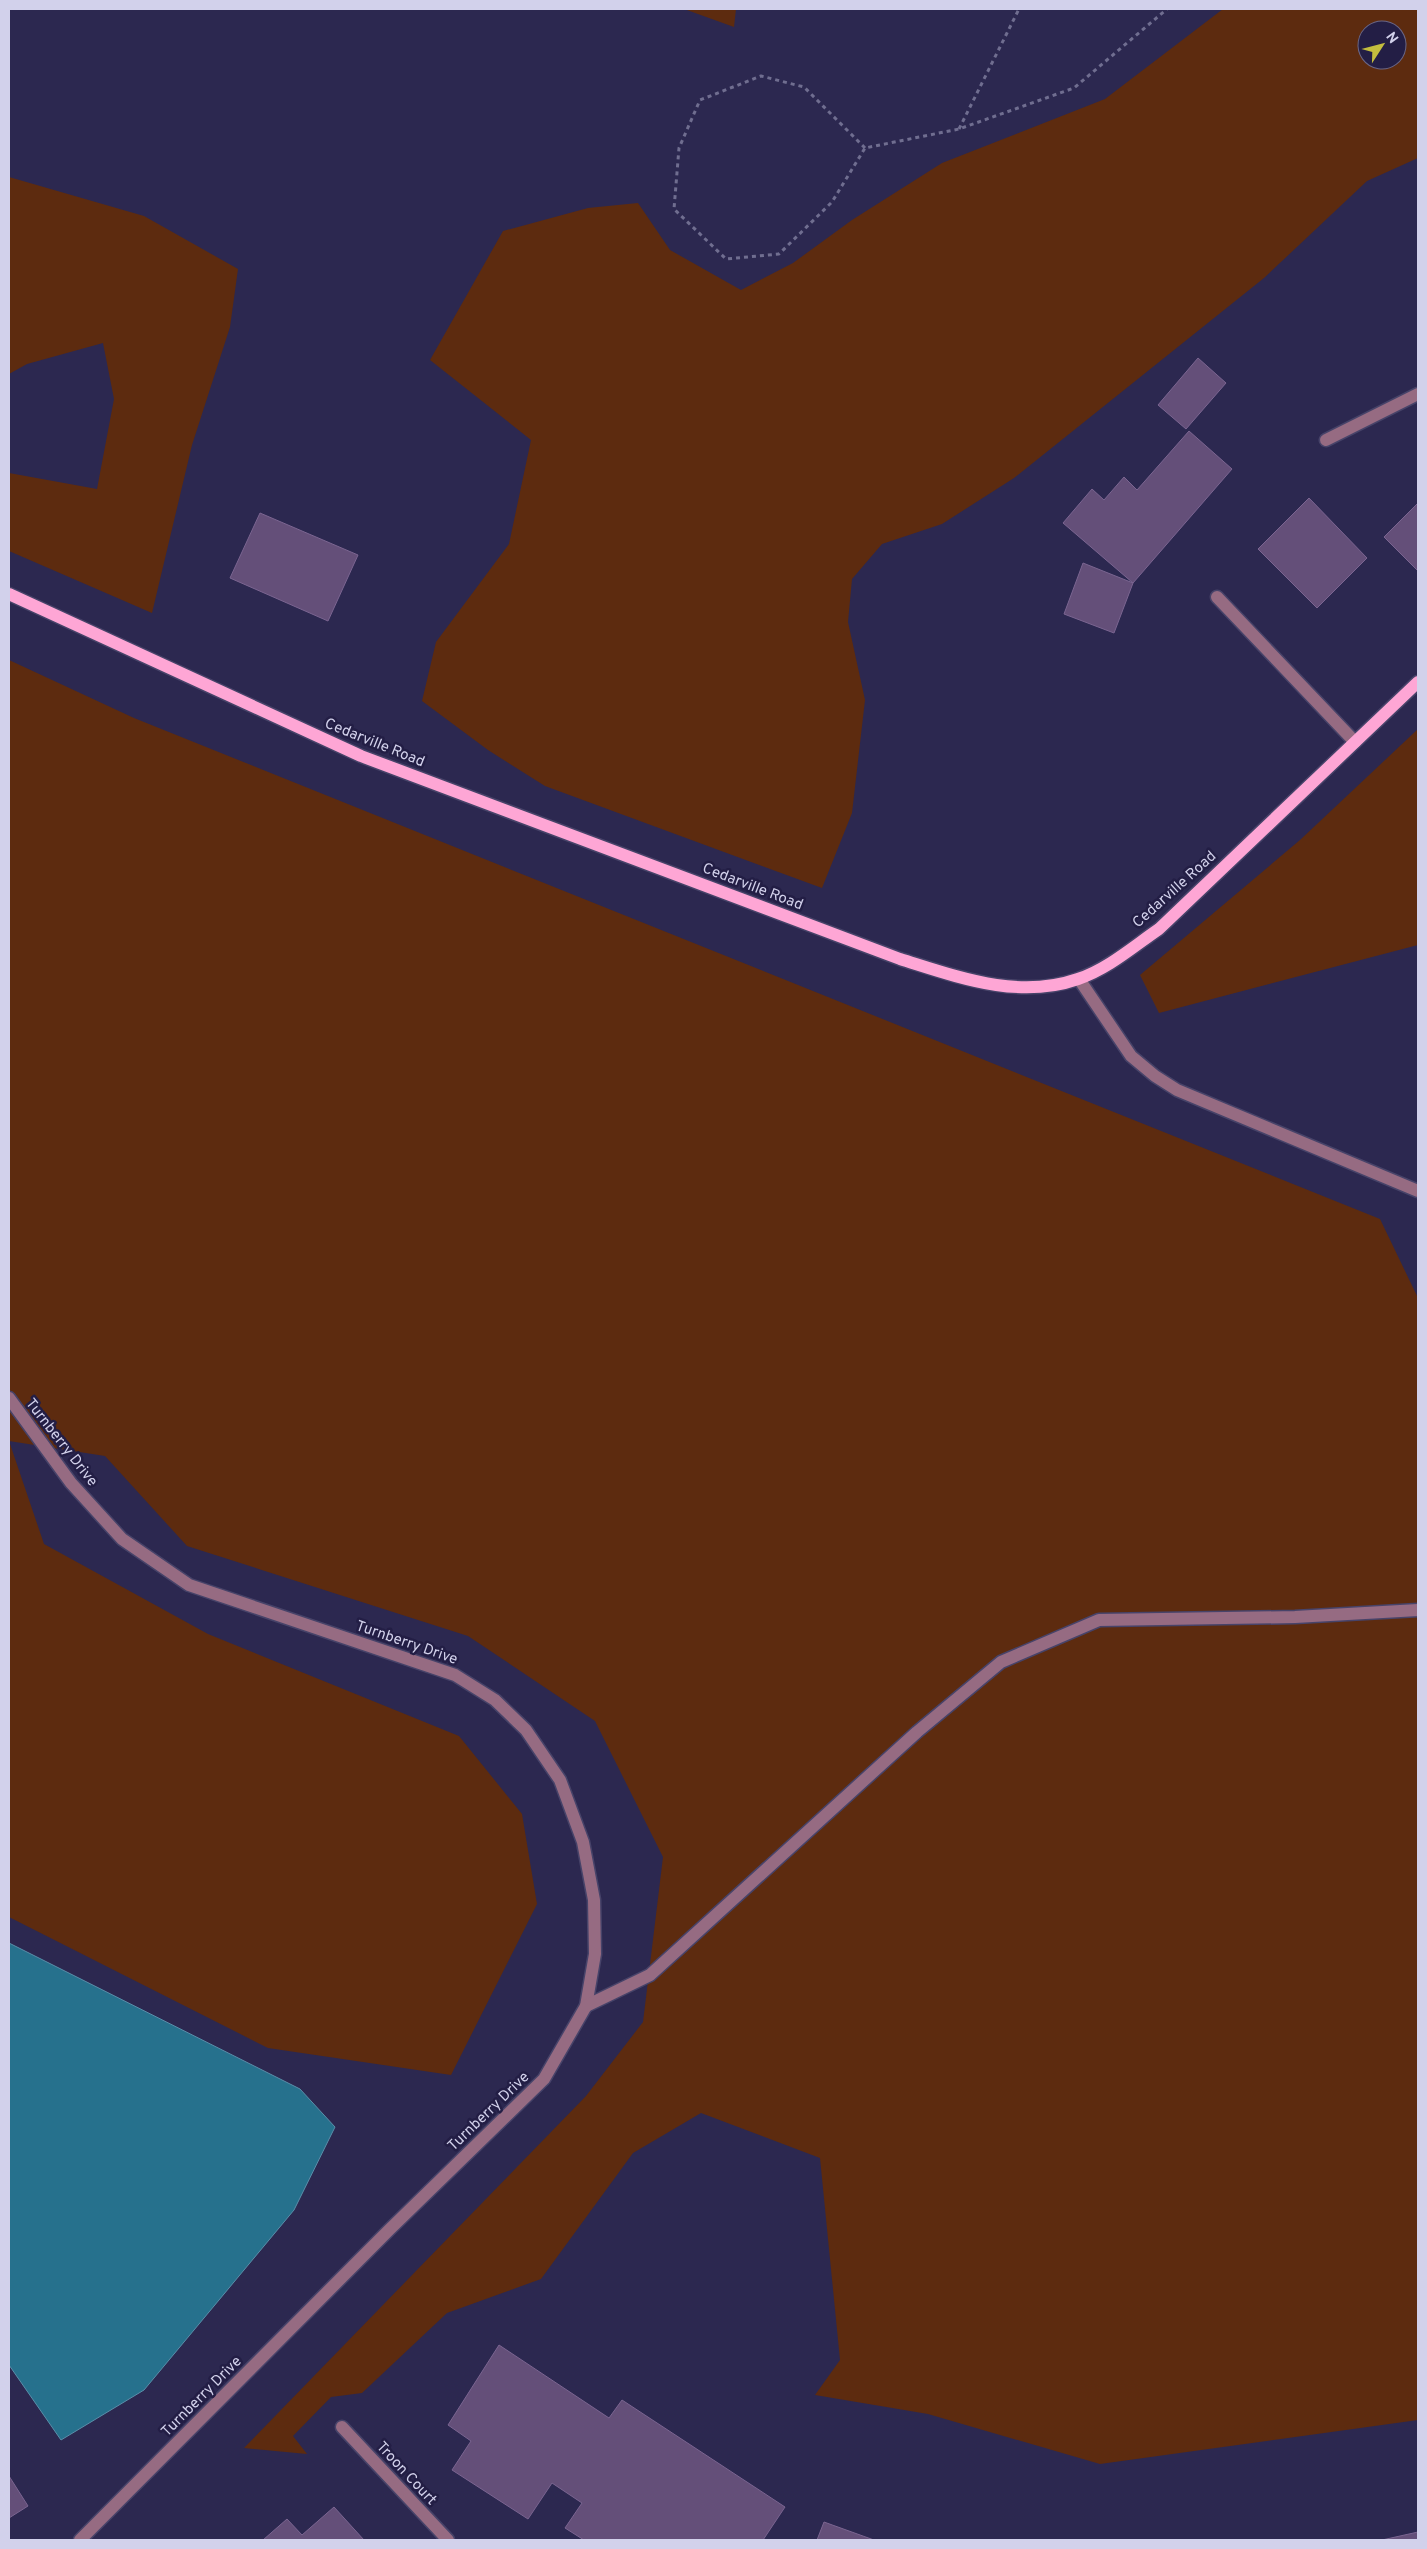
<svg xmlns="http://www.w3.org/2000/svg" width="1427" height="2549" font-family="Overpass,sans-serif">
  <rect width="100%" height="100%" fill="#2c2850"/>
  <g fill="#5d2b0f" fill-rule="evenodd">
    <path d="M 684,9 L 736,9 L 734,27 Z"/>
    <path d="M 1223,9 L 1418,9 L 1418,158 L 1367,181 L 1264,278 L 1014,478 L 942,524 L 882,544 L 852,579 L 848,622 L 865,700 L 852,813 L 822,888 L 545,786 L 488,750 L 422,701 L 436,642 L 509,544 L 531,440 L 430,360 L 503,231 L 588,208 L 638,203 L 670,250 L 741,290 L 793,263 L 852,220 L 942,163 L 1105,99 ZM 1367,30 L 1397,30 L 1397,60 L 1367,60 Z"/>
    <path d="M 9,177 L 144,216 L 238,269 L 230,327 L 192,445 L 152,613 L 9,551 L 9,473 L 97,489 L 114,399 L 103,343 L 27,364 L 9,374 Z"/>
    <path d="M 9,660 L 134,718 L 1380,1219 L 1418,1298 L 1418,2420 L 1100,2464 L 928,2414 L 815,2395 L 840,2360 L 820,2158 L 701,2113 L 633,2153 L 541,2279 L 447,2313 L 362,2393 L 331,2397 L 293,2436 L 307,2454 L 244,2448 L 586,2096 L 643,2022 L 663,1857 L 595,1721 L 468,1636 L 187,1546 L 105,1456 L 9,1441 L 44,1544 L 208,1634 L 459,1736 L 522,1814 L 537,1904 L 451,2075 L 268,2048 L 9,1917 Z"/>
    <path d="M 1418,729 L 1418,945 L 1159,1013 L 1140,975 L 1300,840 Z"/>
  </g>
  <path fill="#26718d" stroke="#5a8ea9" d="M 9,1943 L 300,2089 L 335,2127 L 294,2210 L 144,2390 L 61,2440 L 9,2365 Z"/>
  <g fill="#644f79" stroke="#7b6591">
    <path d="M 1198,358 L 1226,383 L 1186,429 L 1158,405 Z"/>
    <path d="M 1189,431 L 1232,469 L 1133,583 L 1063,523 L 1092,489 L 1104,500 L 1124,477 L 1137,490 Z"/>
    <path d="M 1309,498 L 1367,558 L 1317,608 L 1258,549 Z"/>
    <path d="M 1418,503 L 1418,571 L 1384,537 Z"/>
    <path d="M 260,513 L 358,555 L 328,621 L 230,578 Z"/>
    <path d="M 1083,563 L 1133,583 L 1114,633 L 1064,614 Z"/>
    <path d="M 499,2345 L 609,2418 L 622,2400 L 785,2507 L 763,2540 L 584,2540 L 565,2528 L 582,2503 L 552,2483 L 528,2519 L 452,2470 L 471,2441 L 448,2425 Z"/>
    <path d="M 9,2476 L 28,2506 L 9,2518 Z"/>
    <path d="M 334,2507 L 364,2540 L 263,2540 L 287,2519 L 302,2535 Z"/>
    <path d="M 824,2522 L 874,2540 L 817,2540 Z"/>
    <path d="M 1418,2532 L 1418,2540 L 1382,2540 Z"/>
  </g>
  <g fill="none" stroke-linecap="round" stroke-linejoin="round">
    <g stroke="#474369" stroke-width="15">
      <g id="minor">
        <path d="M 1326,440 L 1418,394"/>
        <path d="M 1217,597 L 1355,742"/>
        <path d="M 1079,979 L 1131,1056 L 1155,1076 L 1177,1090 L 1418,1191"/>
        <path d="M 9,1398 L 71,1483 L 122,1539 L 189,1585 L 455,1675 L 495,1700 L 526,1730 L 560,1780 L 583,1842 L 594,1900 L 595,1954 L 586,2006 L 544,2079 L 390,2229 L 80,2540"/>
        <path d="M 586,2006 L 650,1975 L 917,1732 L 1001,1662 L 1099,1620 L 1295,1617 L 1418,1610"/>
        <path d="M 342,2427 L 448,2540"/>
      </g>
    </g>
    <g stroke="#474369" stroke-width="15">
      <path id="major" d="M 9,594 L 361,756 L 900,959 C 958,977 1018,1000 1078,979 C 1108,969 1134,946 1159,929 L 1418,682"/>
    </g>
    <g stroke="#706e90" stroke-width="3" stroke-dasharray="4 4" stroke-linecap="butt">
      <path d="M 959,129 L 1019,9"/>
      <path d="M 865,148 L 804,87 L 761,76 L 700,100 L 679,148 L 674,209 L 726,259 L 779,254 L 832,202 L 865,148 L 959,129 L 1074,88 L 1167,9"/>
    </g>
    <use href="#minor" stroke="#966b82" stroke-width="12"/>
    <use href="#major" stroke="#fea6d5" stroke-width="12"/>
  </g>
  <g text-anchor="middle" stroke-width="5" stroke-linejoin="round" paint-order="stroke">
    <g font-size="15" fill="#d2d1eb" stroke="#231e45">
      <text transform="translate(375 742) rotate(22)" y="5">Cedarville Road</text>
      <text transform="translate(753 886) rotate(21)" y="5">Cedarville Road</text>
      <text transform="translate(1174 889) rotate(-42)" y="5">Cedarville Road</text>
      <text transform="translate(62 1442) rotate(52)" y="5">Turnberry Drive</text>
      <text transform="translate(407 1642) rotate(19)" y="5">Turnberry Drive</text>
      <text transform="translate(488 2111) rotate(-44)" y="5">Turnberry Drive</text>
      <text transform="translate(201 2396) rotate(-45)" y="5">Turnberry Drive</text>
      <text transform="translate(407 2473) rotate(47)" y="5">Troon Court</text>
    </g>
  </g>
  <rect width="1427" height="2549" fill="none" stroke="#d2d1eb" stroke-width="20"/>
  <g transform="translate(1382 45) rotate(54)"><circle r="24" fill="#231e45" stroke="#696687"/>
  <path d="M0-4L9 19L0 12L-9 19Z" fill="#c3bd3e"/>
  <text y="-8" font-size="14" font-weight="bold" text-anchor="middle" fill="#d2d1eb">N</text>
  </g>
</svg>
